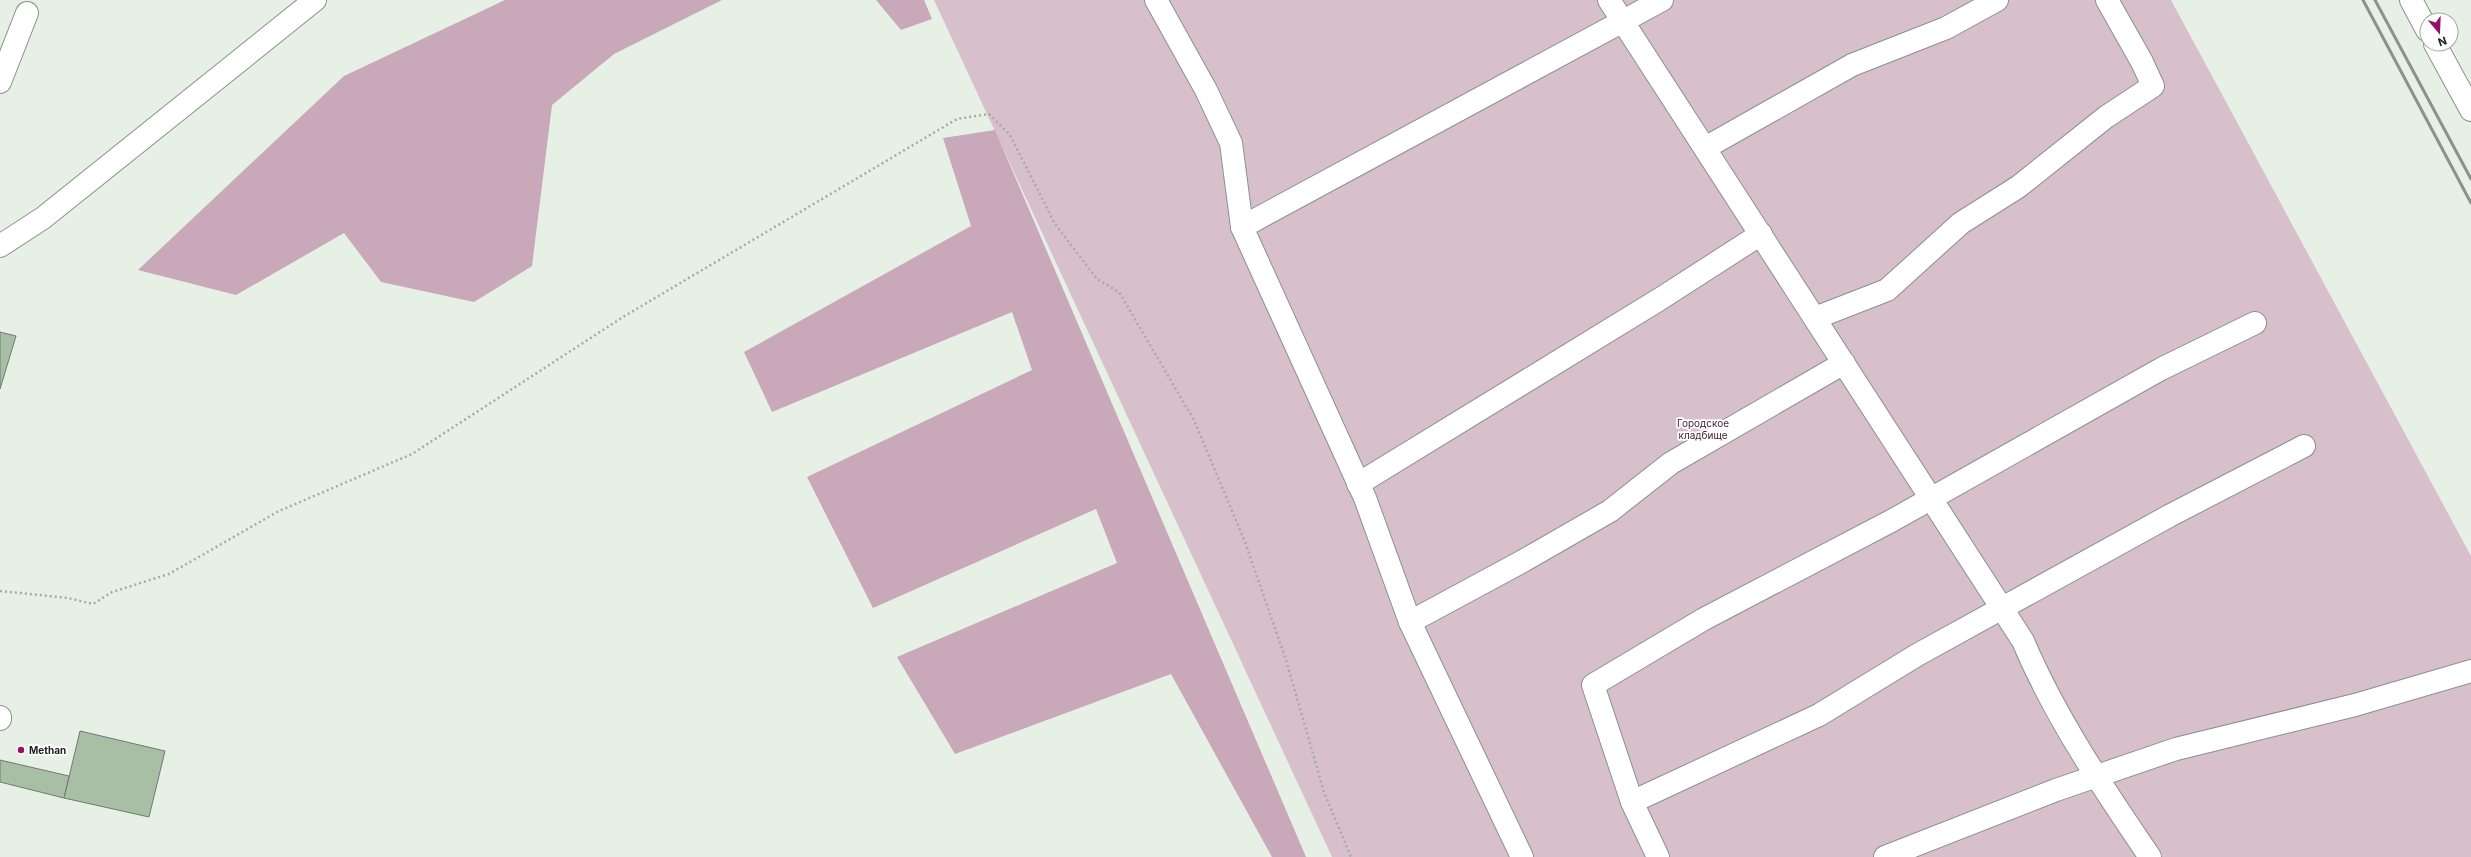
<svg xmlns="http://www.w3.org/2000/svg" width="2471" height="857" font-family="Inter,sans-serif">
  <rect width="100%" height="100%" fill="#e6f0e5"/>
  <path fill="#d7c0cc" d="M 934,0 L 2171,0 L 2471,556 L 2471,857 L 1332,857 Z"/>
  <g fill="#c9a8b9">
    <path d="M 505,0 L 722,0 L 614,54 L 552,105 L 532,266 L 474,302 L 381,282 L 344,233 L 236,295 L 138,270 L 344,76 Z"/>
    <path d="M 876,0 L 924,0 L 932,19 L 901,30 Z"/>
    <path d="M 995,130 L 1306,857 L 1272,857 L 1171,674 L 955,754 L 897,657 L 1117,563 L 1096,509 L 873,608 L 807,477 L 1032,370 L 1012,312 L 772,412 L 744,352 L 971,226 L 943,138 Z"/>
  </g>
  <g fill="#a8bfa5" stroke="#717a70">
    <path d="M 0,332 L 16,336 L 0,389 Z"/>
    <path d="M 80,731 L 165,751 L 149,817 L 64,798 Z"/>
    <path d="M 0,760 L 69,776 L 64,798 L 0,782 Z"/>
  </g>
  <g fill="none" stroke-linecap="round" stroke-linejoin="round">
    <g stroke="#899287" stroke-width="24">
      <g id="minor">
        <path d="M 1156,0 L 1206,90 L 1231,143 L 1242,227"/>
        <path d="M 1609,0 L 2023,641 C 2055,717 2103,788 2150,857"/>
        <path d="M 2411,0 L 2427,30"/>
        <path d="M 2435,44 L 2471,110"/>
        <path d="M 0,82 L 27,13"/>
        <path d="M 1705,148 L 1852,65 L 1946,28 L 1997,0"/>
        <path d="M 0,246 L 43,218 L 315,0"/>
        <path d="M 1815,318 L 1887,290 L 1961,223 L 2018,187 L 2106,117 L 2153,86 L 2142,62 L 2107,0"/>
        <path d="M 1358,484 L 1660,299 L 1761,234"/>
        <path d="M 1410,622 L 1523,561 L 1610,511 L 1671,463 L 1844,363"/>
        <path d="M 0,717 L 0,719"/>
        <path d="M 1632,802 L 1819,715 L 1917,655 L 2169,516 L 2304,446"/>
        <path d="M 1522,857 L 1410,622 L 1365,498 L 1242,227 L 1662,0"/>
        <path d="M 1658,857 L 1632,802 L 1593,685 L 1704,619 L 1893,520 L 2161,369 L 2255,323"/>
        <path d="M 1885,857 L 2056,790 L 2176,749 L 2355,705 L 2471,671"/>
      </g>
    </g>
    <path stroke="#a4aca4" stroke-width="2.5" stroke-dasharray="2 3" stroke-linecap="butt" d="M 0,591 L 68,598 L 93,604 L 112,592 L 169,574 L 279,511 L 412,454 L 623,317 L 957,119 L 989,114 L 1010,135 L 1055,224 L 1097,279 L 1119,292 L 1194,420 L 1245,542 L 1286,660 L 1324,792 L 1351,857"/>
    <use href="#minor" stroke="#fff" stroke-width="22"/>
    <g stroke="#8a928a" stroke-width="3">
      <path d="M 2363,0 L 2471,203"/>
      <path d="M 2375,0 L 2471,179"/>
    </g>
  </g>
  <circle fill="#951069" stroke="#fff" stroke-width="1.5" cx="21" cy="750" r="4"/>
  <g text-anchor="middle" stroke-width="3.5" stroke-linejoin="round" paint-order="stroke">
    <g font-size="10" fill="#451a33" stroke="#fff">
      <text x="1703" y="427">Городское<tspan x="1703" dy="12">кладбище</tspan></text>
    </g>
    <g font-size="10" font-weight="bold" fill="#1c201c" stroke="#fff" text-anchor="start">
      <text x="29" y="754">Methan</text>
    </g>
  </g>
  <g transform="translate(2439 32) rotate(161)"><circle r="19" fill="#ffffff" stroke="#a4a6a4"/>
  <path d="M0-3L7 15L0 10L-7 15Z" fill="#951069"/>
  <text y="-6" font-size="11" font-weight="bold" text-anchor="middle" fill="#1c201c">N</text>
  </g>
</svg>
